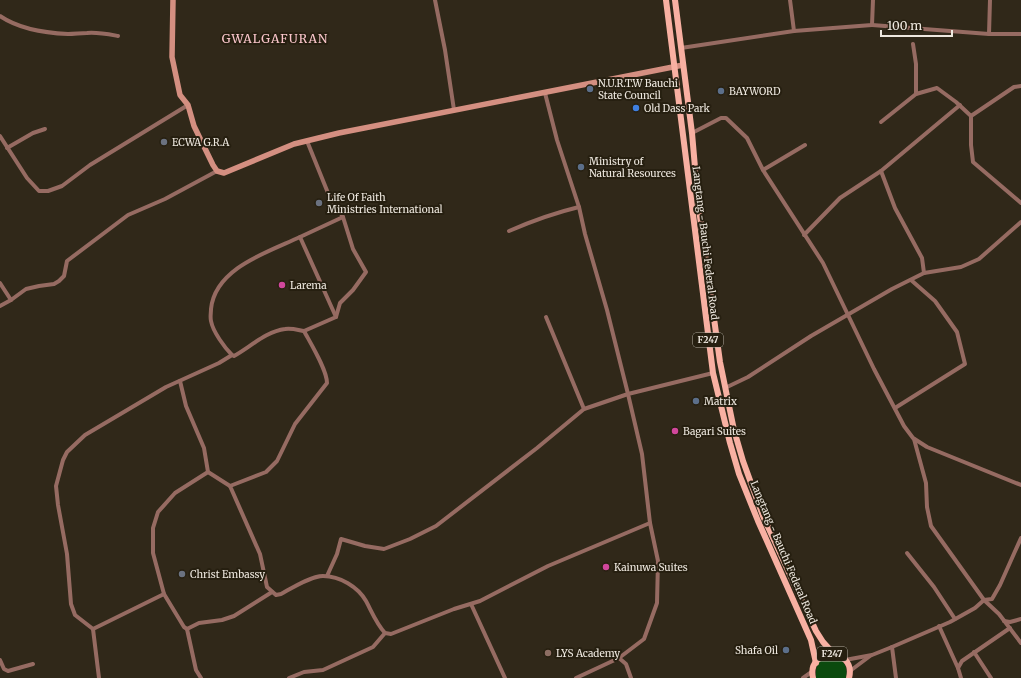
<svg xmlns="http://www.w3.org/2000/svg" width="1021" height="678" font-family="Merriweather,serif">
  <rect width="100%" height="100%" fill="#302819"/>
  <path fill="#0b4a0e" d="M 834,657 C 846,663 846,664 847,678 L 816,678 C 816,662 818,660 834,657 Z"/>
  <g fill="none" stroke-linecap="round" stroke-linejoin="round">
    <g stroke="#966b62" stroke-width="4">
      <path d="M 435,0 L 445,50 L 454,110"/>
      <path d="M 790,0 L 794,31"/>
      <path d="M 0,16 C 19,29 45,33 68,34 C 74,34 81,33 87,33 C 97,32 107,34 118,36"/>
      <path d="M 872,25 L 989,34 L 1021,34"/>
      <path d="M 989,34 L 990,0"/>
      <path d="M 913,44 L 916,64 L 916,94 L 937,88 L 956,102 L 971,116 L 971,145 L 973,162 L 1021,203"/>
      <path d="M 681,48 L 794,31 L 872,25 L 873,0"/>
      <path d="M 971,116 L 1014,87 L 1021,86"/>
      <path d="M 881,122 L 916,94"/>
      <path d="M 692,133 L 721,118 L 726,118 L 747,138 L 763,170 L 823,263 L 874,369 L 904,426 L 913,438 L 927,447 L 1021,485"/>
      <path d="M 0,136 L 27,178 L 39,191 L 48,191 L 62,186 L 90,165 L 188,105"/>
      <path d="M 307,141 L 328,193 L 343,217 L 300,237 L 336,317 L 304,331 C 311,344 327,370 327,383 L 295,424 L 277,461 L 266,472 L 230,486 L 260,554 L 267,587 L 276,595 L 281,594 C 292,588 311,576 323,576 C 340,576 358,587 366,601 C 372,612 376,623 385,633 L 391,634 L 454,609 L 480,601 L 548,566 L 650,523"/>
      <path d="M 7,148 L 33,133 L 45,129"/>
      <path d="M 763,170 L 805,145"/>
      <path d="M 881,171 L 895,208 L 922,258 L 924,273"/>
      <path d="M 509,231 C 532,221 554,213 579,207"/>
      <path d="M 804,235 L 840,198 L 881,171 L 960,105"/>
      <path d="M 300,237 C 268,252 215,268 211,309 C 211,313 210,317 211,321 C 213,332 225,348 232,355 L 234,356 C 250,347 267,331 285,329 C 292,328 298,330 304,331"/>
      <path d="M 0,283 L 11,300"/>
      <path d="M 0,306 L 11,300 L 26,289 L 39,286 L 54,284 L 59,281 L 64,276 L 67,261 L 128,215 L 165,199 L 217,171"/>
      <path d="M 336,317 L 340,303 L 353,290 L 366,272 L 353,249 L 343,217"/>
      <path d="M 546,317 L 584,409"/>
      <path d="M 180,381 L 186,406 L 204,448 L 208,472 L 230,486"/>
      <path d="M 725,388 L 748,377 L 811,336 L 892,289 L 924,273 L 961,267 L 979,259 L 1021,222"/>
      <path d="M 895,408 L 965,364 L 957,332 L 935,301 L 911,280"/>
      <path d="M 914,439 L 926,483 L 927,507 L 931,526 L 984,600 L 999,614 L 1021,643"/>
      <path d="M 907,553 L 934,587 L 955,619"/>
      <path d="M 327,576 L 337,554 L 341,539 L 365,546 L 384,549 L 410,539 L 436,526 L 537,448 L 584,409 L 628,394 L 607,310 L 585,234 L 579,207 L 557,140 L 545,93"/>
      <path d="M 471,604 L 505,678"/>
      <path d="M 1004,621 L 1010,622 L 1021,619"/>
      <path d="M 939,626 L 958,668"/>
      <path d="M 93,629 L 164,594"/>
      <path d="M 187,629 L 199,623 L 222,620 L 234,616 L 272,592"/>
      <path d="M 892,647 L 896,678"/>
      <path d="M 974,652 L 991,678"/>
      <path d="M 619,658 L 626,664 L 631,678"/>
      <path d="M 0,660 L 4,669 L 8,671 L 33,664"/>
      <path d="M 845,660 L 872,655 L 892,647 L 950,622 L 975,608 L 984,600 L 992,599 L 1000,585 L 1021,538"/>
      <path d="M 850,671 L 870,656"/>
      <path d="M 99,678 L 93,629 L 75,615 L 71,604 L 67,554 L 58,505 L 56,486 L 63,460 L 67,452 L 85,435 L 166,387 L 219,363 L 232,355"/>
      <path d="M 201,678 L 196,670 L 187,629 L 184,627 L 164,594 L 153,553 L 153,528 L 158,512 L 175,493 L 208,472"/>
      <path d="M 289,678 L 304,672 L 323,670 L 373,647 L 385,633"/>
      <path d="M 576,678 L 619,658 L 644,639 L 657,603 L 658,561 L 650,523 L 642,454 L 628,394 L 713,373"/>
      <path d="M 803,678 L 813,671"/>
      <path d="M 961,678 L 958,668 L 962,661 L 1010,628"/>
    </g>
    <path stroke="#d48f81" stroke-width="5.5" d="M 173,0 L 172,57 L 180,95 L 188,105 L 194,126 L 213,165 L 217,171 L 224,173 L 294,144 L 339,133 L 683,65"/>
    <g stroke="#f8b0a2" stroke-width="6">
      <path d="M 666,0 L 713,373 L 730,443 L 739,474 L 758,521 L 811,640 L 816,663"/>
      <path d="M 675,0 L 692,133 L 698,202 L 720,362 L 734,430 L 743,461 L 763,516 L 816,631 L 823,642 L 834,654"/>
      <path d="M 813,678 C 806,647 857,647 849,678"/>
    </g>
  </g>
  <g fill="#5c6f8a" stroke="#261f10" stroke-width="1.5">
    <circle cx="590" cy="89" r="4"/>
    <circle cx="721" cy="91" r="4"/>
    <circle cx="581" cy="167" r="4"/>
    <circle cx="696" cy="401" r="4"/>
    <circle cx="786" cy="650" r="4"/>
  </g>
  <circle fill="#3f7fe0" stroke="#261f10" stroke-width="1.5" cx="636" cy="108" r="4"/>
  <g fill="#6b7280" stroke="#261f10" stroke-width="1.5">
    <circle cx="164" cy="142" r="4"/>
    <circle cx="319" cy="203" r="4"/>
    <circle cx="182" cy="574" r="4"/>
  </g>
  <g fill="#d1479c" stroke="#261f10" stroke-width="1.5">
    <circle cx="282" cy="285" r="4"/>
    <circle cx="675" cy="431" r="4"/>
    <circle cx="606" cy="567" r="4"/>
  </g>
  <circle fill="#8d6e63" stroke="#261f10" stroke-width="1.5" cx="548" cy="653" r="4"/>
  <g text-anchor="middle" stroke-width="4" stroke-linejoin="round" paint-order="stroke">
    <g fill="#261f10" stroke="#b2aca1" stroke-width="1">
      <rect x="693" y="333" width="30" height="14" rx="3"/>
      <rect x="817" y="647" width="30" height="14" rx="3"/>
    </g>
    <g font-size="9" font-weight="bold" fill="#eee8df">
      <text x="708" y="343">F247</text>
      <text x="832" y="657">F247</text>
    </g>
    <g font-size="10" fill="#eee8df" stroke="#261f10" text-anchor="start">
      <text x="598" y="87">N.U.R.T.W Bauchi<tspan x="598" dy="12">State Council</tspan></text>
      <text x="729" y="95">BAYWORD</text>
      <text x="644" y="112">Old Dass Park</text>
      <text x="172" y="146">ECWA G.R.A</text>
      <text x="589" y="165">Ministry of<tspan x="589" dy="12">Natural Resources</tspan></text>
      <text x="327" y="201">Life Of Faith<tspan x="327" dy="12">Ministries International</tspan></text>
      <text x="290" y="289">Larema</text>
      <text x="704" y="405">Matrix</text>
      <text x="683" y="435">Bagari Suites</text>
      <text x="614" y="571">Kainuwa Suites</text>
      <text x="190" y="578">Christ Embassy</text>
      <text x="778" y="654" text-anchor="end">Shafa Oil</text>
      <text x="556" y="657">LYS Academy</text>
    </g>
    <g font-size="10" fill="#eee8df" stroke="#261f10">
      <text transform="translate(706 243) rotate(83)" y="4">Langtang - Bauchi Federal Road</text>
      <text transform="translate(784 552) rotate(67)" y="4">Langtang - Bauchi Federal Road</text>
    </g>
    <g font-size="12" letter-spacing="1" fill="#fbc7cc" stroke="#261f10">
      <text x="275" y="43">GWALGAFURAN</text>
    </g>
  </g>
  <path d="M881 30v6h71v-6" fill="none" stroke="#eee8df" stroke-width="2"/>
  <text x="887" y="30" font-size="12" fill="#eee8df" stroke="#261f10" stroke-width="3" paint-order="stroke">100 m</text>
</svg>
